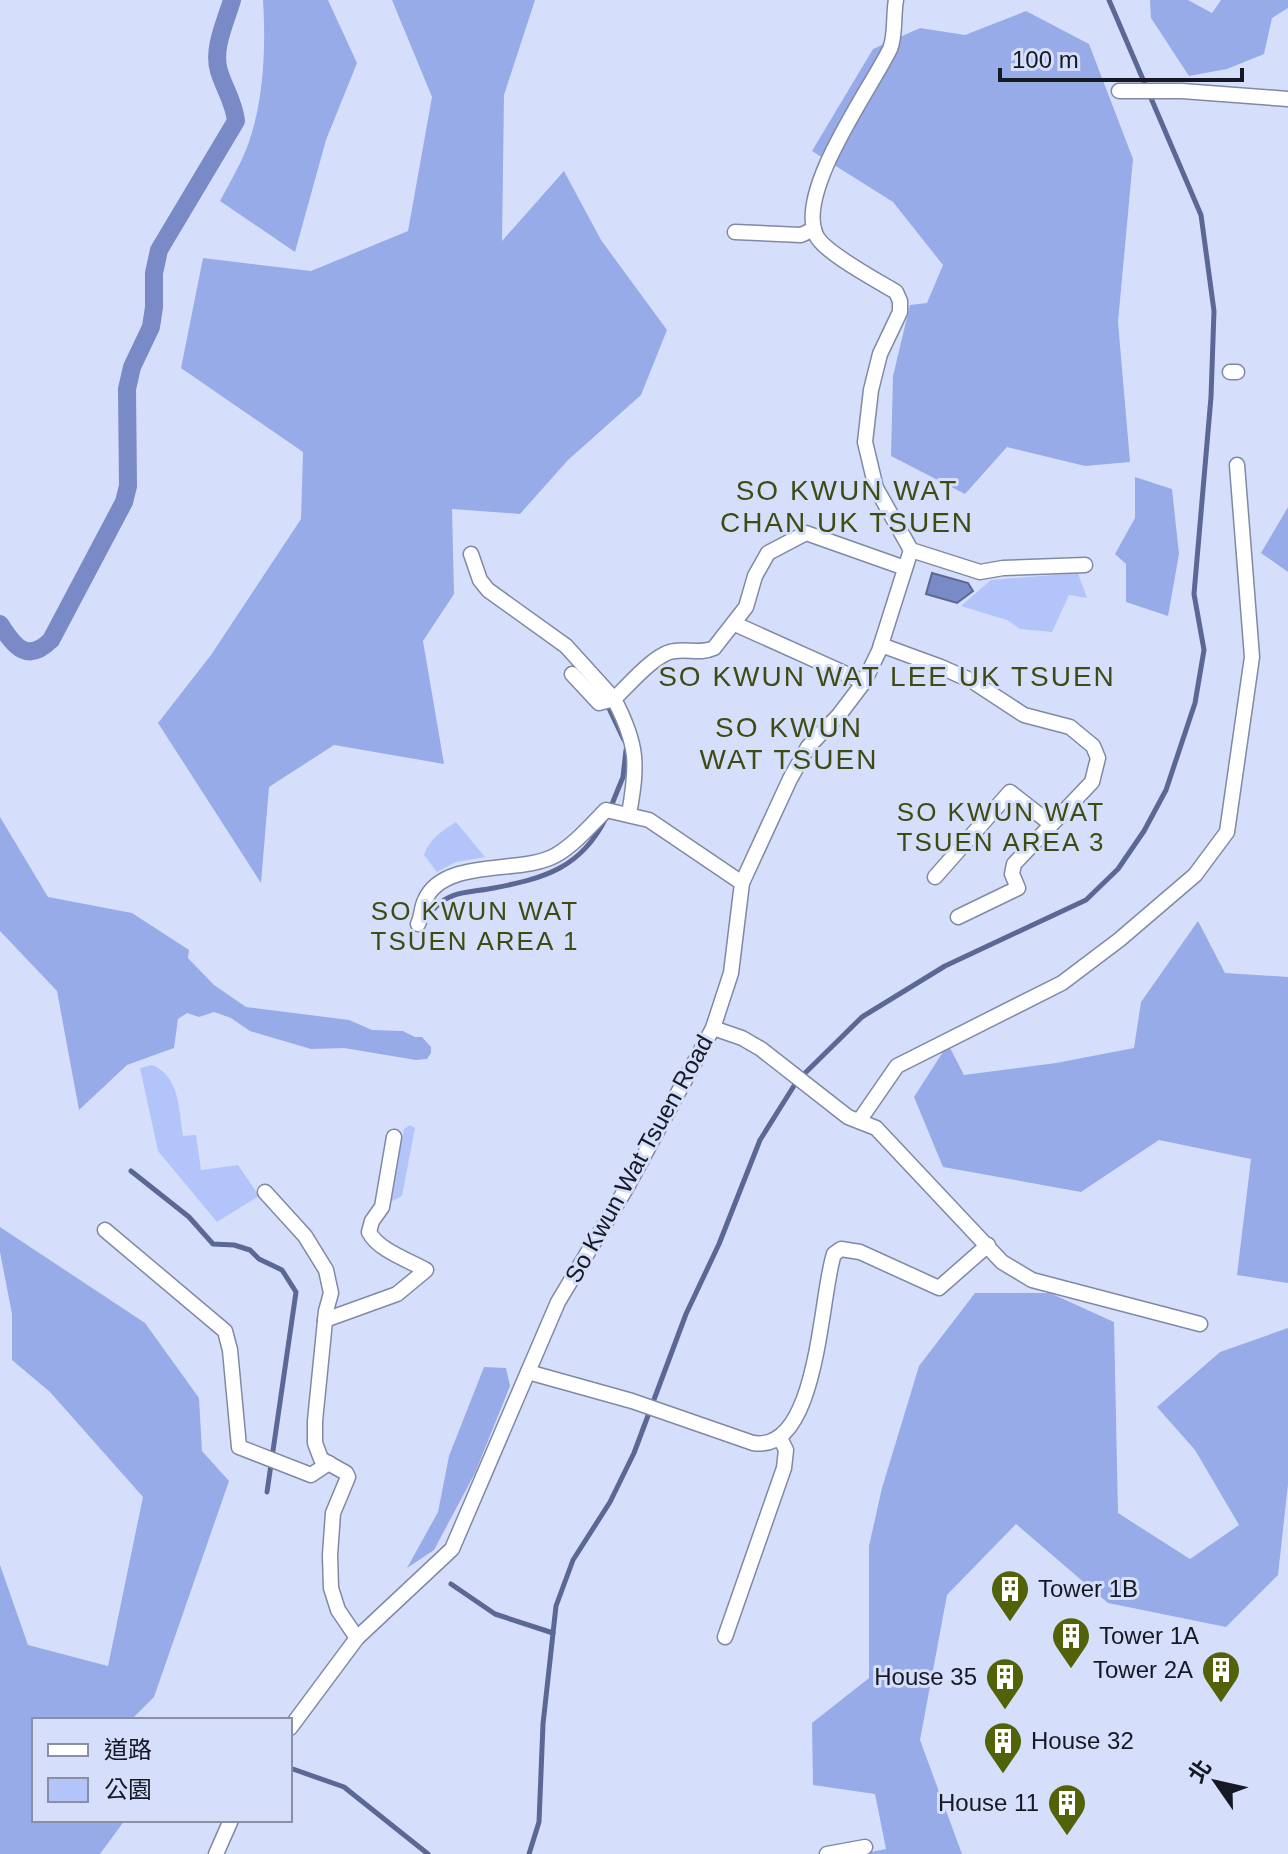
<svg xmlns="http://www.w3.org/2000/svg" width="1288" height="1854" font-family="Helvetica,'Noto Sans TC',sans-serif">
  <rect width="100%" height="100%" fill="#d5dffc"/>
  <g fill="#b2c4fa">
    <path d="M 1078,573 L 1087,598 L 1069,595 L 1052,632 L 1020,629 L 1007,620 L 961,606 L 991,580 Z"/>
    <path d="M 456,822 L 485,857 L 456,862 L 437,872 L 424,855 C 430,838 442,831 456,822 Z"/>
    <path d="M 152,1065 C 180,1076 179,1111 183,1136 L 196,1135 L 201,1170 L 238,1165 L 259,1196 L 217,1222 L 158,1151 L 140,1068 Z"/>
    <path d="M 410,1125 L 415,1128 L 402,1196 L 390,1202 L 404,1129 Z"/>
  </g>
  <g fill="#98abe9">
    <path d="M 263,0 L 328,0 L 357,63 L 326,140 L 295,252 L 220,201 C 229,184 239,167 246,150 C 264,104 266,49 263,0 Z"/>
    <path d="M 392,0 L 535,0 L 504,95 L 502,241 L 564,171 L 601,240 L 667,330 L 641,395 L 568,460 L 520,514 L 452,509 L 454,594 L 423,641 L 444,764 L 334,745 L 269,787 L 261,883 L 158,723 L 211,655 L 301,519 L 303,452 L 181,368 L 203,258 L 311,271 L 408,231 L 432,97 Z"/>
    <path d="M 1150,0 L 1188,0 L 1212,13 L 1221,0 L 1288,0 L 1288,8 L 1272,18 L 1264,54 L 1227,69 L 1189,76 L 1151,18 Z"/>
    <path d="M 1026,11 L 1089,44 L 1133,159 L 1118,322 L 1130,462 L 1085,466 L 1007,447 L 965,494 L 891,456 L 893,376 L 910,305 L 927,303 L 943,265 L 893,202 L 812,151 L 873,49 L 920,28 L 965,35 Z"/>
    <path d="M 1135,477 L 1172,489 L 1179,554 L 1168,616 L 1126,602 L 1126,564 L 1115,554 L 1135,518 Z"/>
    <path d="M 1288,507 L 1288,572 L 1261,553 Z"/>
    <path d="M 0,817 L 48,897 L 132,913 L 189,950 L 188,958 L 214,985 L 246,1007 L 349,1020 L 372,1030 L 403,1031 L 415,1037 L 422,1037 L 431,1047 L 431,1053 L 427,1059 L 416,1060 L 344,1048 L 311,1049 L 250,1031 L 231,1018 L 214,1012 L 199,1017 L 187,1013 L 178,1019 L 174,1048 L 127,1065 L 79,1110 L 57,991 L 0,931 Z"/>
    <path d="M 1198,921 L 1225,973 L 1288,977 L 1288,1283 L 1237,1275 L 1251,1159 L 1159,1140 L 1081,1192 L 943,1167 L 914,1097 L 948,1044 L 964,1075 L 1056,1063 L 1134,1048 L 1141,1002 Z"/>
    <path d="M 0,1227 L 145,1323 L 199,1398 L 202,1451 L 229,1481 L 154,1697 L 131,1720 L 34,1720 L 34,1820 L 125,1820 L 100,1854 L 0,1854 L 0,1565 L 28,1645 L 108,1666 L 143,1497 L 50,1392 L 12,1360 L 12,1314 L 0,1252 Z"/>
    <path d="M 975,1293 L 1050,1293 L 1114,1322 L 1118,1513 L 1190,1559 L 1239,1525 L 1195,1450 L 1157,1407 L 1220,1352 L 1288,1328 L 1288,1484 L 1278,1575 L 1226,1627 L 1108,1603 L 1016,1524 L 947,1595 L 920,1740 L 962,1854 L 860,1854 L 886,1849 L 875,1794 L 813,1785 L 812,1723 L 869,1678 L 869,1546 L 882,1488 L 919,1366 Z"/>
    <path d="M 484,1367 L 506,1368 L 510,1386 L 475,1473 L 434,1550 L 407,1568 L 438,1512 L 449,1456 Z"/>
  </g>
  <path fill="#798ac6" stroke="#5b6895" stroke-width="2" d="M 932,573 L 968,583 L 973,591 L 957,603 L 926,594 Z"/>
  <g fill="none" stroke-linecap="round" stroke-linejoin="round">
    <g stroke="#5b6895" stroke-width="5">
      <path d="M 606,702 L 624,740"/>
      <path d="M 610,809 L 623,777 L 626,750"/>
      <path d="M 432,911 C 449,890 469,893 494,888 C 545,878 581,868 606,818"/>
      <path d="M 131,1171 L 189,1217 L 213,1244 L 234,1245 L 250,1250 L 259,1259 L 282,1270 L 296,1292 L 267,1492"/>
      <path d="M 451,1584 L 495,1614 L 553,1633"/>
      <path d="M 290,1768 L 344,1787 L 428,1854"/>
      <path d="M 529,1854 L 539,1822 L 543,1724 L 556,1606 L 573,1560 L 610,1502 L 634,1453 L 686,1314 L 719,1244 L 760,1140 L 797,1081 L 862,1017 L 945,966 L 1086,900 L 1118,869 L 1144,831 L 1166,790 L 1195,703 L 1204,650 L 1194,594 L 1211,397 L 1214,311 L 1201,215 L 1109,0"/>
    </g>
    <path stroke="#798ac6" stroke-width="18" d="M 0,624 C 14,646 27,664 51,640 L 124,502 L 128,486 L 127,389 L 132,367 L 151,327 L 154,307 L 154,273 L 159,250 L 236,121 C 234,102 224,88 219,71 C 212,49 226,21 232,0"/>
    <g stroke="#8089a4" stroke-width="17">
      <g id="minor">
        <path d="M 896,0 C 893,15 896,35 890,49 C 870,90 796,191 816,235 C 823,252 878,281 896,292 L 900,301 L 900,312 L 880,354 L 871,390 L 865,442 L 876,488 L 911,550 L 980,572 L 1003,568 L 1085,565"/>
        <path d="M 1119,91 L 1182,91 L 1288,99"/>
        <path d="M 735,232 L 801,235 L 814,229"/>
        <path d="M 1230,372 L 1237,372"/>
        <path d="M 471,554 L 480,580 L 488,590 L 566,646 L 614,699 L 599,703 L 572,674"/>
        <path d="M 735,624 L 864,682"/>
        <path d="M 881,645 L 941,667 L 972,681 L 1024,715 L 1070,727 L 1093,746 L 1098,758 L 1092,782 L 1014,864 L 1012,874 L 1018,888 L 958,917"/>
        <path d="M 629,814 C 638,764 638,745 614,699 C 628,686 656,652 675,651 C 688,649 701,654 714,648 L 746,607 L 755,576 L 768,553 L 806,533 L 905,568"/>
        <path d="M 935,877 L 1010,792 L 1051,824"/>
        <path d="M 418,924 C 422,916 421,908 425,900 C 444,857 522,875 556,855 C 575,844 591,825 606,810 L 649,820 L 742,883"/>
        <path d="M 713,1028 L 742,1038 L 761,1049 L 848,1117 L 876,1128 L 1002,1262 L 1032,1280 L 1200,1324"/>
        <path d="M 859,1121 L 897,1066 L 1062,983 L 1119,940 L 1195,875 L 1227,832 L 1252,657 L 1237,465"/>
        <path d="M 265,1192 L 305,1236 L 326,1270 L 331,1293 L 326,1311 L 315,1421 L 315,1443 L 321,1459 L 346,1473 L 348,1477 L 333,1513 L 330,1555 L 331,1588 L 338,1610 L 357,1638"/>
        <path d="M 105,1230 L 225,1331 L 230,1350 L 239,1447 L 311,1475 L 329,1463"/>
        <path d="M 325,1320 L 397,1294 L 426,1270 C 408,1260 378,1250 369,1232 L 372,1221 L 382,1207 L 394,1137"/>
        <path d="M 528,1372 L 632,1401 L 753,1443 C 819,1454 820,1294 834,1254 L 841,1249 L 860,1252 L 939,1288 L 988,1245"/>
        <path d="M 725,1637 L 784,1468 L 786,1450 L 780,1438"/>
        <path d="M 290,1728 L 357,1638 L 452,1549 L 558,1302 L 627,1187 L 713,1028 L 731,973 L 742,883 L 790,779 L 808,747 L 839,715 L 864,682 L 879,651 L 911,550"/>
        <path d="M 216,1854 L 231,1820"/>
        <path d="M 827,1854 L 865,1847"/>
      </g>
    </g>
    <use href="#minor" stroke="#fff" stroke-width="14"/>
  </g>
  <defs>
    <g id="building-pin" transform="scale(2)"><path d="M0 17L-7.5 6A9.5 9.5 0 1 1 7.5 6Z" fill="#516209" stroke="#d5dffc"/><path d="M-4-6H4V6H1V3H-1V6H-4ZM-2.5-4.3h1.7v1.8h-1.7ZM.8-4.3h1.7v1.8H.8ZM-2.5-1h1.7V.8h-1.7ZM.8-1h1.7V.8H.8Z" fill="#fff"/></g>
  </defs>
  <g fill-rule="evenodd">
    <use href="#building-pin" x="1010" y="1589"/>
    <use href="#building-pin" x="1071" y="1636"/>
    <use href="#building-pin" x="1221" y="1670"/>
    <use href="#building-pin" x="1005" y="1677"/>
    <use href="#building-pin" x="1003" y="1741"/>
    <use href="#building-pin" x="1067" y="1803"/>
  </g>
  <g text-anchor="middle" stroke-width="6" stroke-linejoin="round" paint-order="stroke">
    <g font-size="24" fill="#161923" stroke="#d5dffc">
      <text transform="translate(639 1159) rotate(-61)" y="8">So Kwun Wat Tsuen Road</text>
    </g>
    <g font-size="24" fill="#161923" stroke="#d5dffc" text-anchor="start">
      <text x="1038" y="1597">Tower 1B</text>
      <text x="1099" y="1644">Tower 1A</text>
      <text x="1193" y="1678" text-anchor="end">Tower 2A</text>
      <text x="977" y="1685" text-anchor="end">House 35</text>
      <text x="1031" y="1749">House 32</text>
      <text x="1039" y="1811" text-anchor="end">House 11</text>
    </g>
    <g font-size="26" letter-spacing="2" fill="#3f4b13" stroke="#d5dffc">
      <text x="1001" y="821">SO KWUN WAT<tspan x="1001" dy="30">TSUEN AREA 3</tspan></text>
      <text x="475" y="920">SO KWUN WAT<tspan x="475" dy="30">TSUEN AREA 1</tspan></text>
    </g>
    <g font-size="28" letter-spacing="2" fill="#3f4b13" stroke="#d5dffc">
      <text x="847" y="500">SO KWUN WAT<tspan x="847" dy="32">CHAN UK TSUEN</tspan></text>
      <text x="887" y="686">SO KWUN WAT LEE UK TSUEN</text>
      <text x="789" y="737">SO KWUN<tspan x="789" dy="32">WAT TSUEN</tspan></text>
    </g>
  </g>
  <rect x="32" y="1718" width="260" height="104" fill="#d5dffc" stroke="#8990a5" stroke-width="2"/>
  <rect x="48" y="1744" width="40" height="12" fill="#ffffff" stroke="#8990a5" stroke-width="2"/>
  <text x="104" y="1758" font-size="24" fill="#161923">道路</text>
  <rect x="48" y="1778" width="40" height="24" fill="#b2c4fa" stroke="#8990a5" stroke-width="2"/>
  <text x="104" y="1798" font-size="24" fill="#161923">公園</text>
  <g transform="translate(1216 1782) rotate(304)" stroke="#d5dffc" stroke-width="6" paint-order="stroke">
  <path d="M0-6L14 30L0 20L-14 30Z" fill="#161923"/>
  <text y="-12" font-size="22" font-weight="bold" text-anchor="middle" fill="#161923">北</text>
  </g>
  <path d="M1000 68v12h242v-12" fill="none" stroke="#161923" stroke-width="4"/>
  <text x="1012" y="68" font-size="24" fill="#161923" stroke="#d5dffc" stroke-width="6" paint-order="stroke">100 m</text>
</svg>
